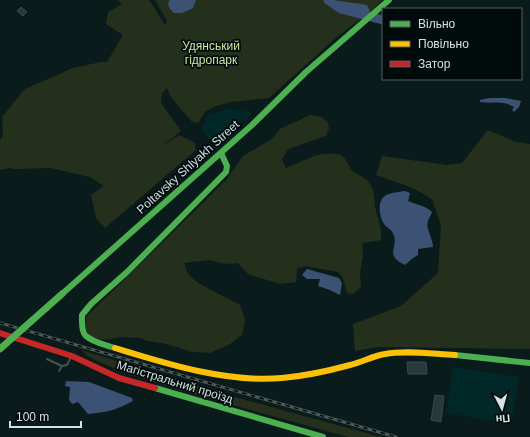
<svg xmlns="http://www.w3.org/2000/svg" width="530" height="437" font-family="Helvetica,sans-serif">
  <rect width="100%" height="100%" fill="#0a1b1b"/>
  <g fill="#012827">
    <path d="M 230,108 L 253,113 L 215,146 L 205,134 L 202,127 L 205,121 L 209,115 Z"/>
    <path d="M 453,367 L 519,377 L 511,424 L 446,413 Z"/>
  </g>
  <g fill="#25301c">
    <path d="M 117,0 L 149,0 L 165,25 L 167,21 L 155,0 L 382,0 L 370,12 L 338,36 L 269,98 L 231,102 L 213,107 L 205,112 L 198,123 L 192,122 L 171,97 L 167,88 L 162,93 L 161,103 L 181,131 L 161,147 L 179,135 L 195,143 L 196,150 L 105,228 L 96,218 L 91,195 L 104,186 L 90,177 L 51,168 L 14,169 L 9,168 L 0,170 L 0,140 L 3,135 L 2,117 L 25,89 L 73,68 L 101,62 L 107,62 L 123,35 L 106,24 L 108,12 L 122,4 Z"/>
    <path d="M 310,115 L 321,117 L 328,122 L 329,129 L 326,136 L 288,149 L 282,159 L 286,168 C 304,162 315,151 336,154 C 345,155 346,161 350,168 C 354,174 365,176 369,183 C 375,191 374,198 375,207 C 378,221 382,224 381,240 C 374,242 368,241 362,244 L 363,256 L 360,273 L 361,287 L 353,294 L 347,293 L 343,278 L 338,272 L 305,266 L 297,269 L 296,282 L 280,284 L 248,274 L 238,263 L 226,264 L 209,260 L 184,263 L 188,274 L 198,283 L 240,305 L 245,320 L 242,335 L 230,344 L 210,353 L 192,352 L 167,344 L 147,341 L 141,338 L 120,337 L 106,340 L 91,337 L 84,327 L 87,316 L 226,180 L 243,156 L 272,139 L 280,129 Z"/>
    <path d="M 488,130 L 516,142 L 530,144 L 530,349 L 378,347 L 355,351 L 353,324 L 401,306 L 438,273 L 441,225 L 432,199 L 413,188 L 376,175 L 382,156 L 447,165 L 462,163 Z"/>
    <path d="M 81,350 L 231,396 L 381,437 L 348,437 L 193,394 L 124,373 L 89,357 Z"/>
  </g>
  <g fill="#3b5274">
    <path d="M 170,0 L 196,0 L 193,8 L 182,13 L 174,13 L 170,9 L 168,3 Z"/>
    <path d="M 327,0 C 335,0 340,1 347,2 C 355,4 360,3 367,5 L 370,12 L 383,16 L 383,24 L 361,19 L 359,11 L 355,10 L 355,12 L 352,13 L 345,10 L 345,8 L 339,7 Z"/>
    <path d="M 489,98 L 505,98 L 521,101 L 519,107 L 514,112 L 512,110 L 514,107 C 503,100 492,104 480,102 L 480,100 Z"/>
    <path d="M 405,191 L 410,193 L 408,201 C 417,205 425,205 432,212 C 431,215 429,218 428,221 C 425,228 433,238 433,247 L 418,249 L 418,255 L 413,258 L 405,265 C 384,255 398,247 394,236 C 393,230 387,228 384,224 C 378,215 377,197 389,194 C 394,192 400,192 405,191 Z"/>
    <path d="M 307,269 L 339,278 L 342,283 L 340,295 L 330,290 L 318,286 L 320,279 L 307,279 L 302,275 Z"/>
    <path d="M 66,381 L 89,382 L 132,398 L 133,401 C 117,410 107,412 88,414 L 78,402 L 72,404 L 69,400 L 70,387 L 65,386 Z"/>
  </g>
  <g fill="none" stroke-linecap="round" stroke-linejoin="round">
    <path stroke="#3b5274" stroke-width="9" d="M 328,0 L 341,9 L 383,20"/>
  </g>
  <g fill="#28393c" stroke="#3a484b">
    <path d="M 21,7 L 27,12 L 23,16 L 17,11 Z"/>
    <path d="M 407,362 L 426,362 L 427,374 L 408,374 Z"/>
    <path d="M 435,395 L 444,396 L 441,422 L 431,420 Z"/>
  </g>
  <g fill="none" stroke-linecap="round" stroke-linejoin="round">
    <g stroke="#46544e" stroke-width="2">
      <path d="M 47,359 L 62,366"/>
      <path d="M 59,371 L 62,366 L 67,365 L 71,357"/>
    </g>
    <g stroke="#4caf50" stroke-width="6">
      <path d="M 62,294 L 252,125 L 306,72 L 389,0"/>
      <path d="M 115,348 C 106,345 91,342 85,335 C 81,330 82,321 82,315 L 91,304 L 127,272 L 226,172 L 227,166 L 221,153"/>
      <path d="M 455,355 L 530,363"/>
      <path d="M 155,388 L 323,437"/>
    </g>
    <path stroke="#ffc107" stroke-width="6" d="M 115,348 C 167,364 227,383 282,378 C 305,376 328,371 350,365 C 362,362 373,356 385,354 C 406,350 433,354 455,355"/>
    <path stroke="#c62828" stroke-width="6" d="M 0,333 L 72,356 L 119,378 L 155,388"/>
    <g stroke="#4c5a57" stroke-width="3">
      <path id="rail" d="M 0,323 L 396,437"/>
    </g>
    <use href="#rail" stroke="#000a0a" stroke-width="1.5" stroke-dasharray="4.5" stroke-linecap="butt"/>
    <path stroke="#4caf50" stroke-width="7" d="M 0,349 L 62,294"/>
  </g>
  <g text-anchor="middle" stroke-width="3.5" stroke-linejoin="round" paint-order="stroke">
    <g font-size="12" fill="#cae8a1" stroke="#000a0a">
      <text x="211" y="50">Удянський<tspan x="211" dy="14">гідропарк</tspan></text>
    </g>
    <g font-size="12" fill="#cfe4e3" stroke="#000a0a">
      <text transform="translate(188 167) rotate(-42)" y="4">Poltavsky Shlyakh Street</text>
      <text transform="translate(175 382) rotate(17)" y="4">Магістральний проїзд</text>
    </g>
  </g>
  <rect x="382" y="8" width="140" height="72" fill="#000a0a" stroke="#536161"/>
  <rect x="390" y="21" width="20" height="6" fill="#4caf50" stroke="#536161"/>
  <text x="418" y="28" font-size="12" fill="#cfe4e3">Вільно</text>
  <rect x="390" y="41" width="20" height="6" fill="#ffc107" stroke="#536161"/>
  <text x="418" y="48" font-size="12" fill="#cfe4e3">Повільно</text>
  <rect x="390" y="61" width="20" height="6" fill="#c62828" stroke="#536161"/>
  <text x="418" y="68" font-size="12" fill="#cfe4e3">Затор</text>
  <g transform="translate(502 409) rotate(174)" stroke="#000a0a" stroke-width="3" paint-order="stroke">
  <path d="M0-3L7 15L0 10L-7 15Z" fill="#cfe4e3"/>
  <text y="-6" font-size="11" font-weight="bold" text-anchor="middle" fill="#cfe4e3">Пн</text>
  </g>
  <path d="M10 421v6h71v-6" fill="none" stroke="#cfe4e3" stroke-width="2"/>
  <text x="16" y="421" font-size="12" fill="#cfe4e3" stroke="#000a0a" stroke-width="3" paint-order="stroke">100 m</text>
</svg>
